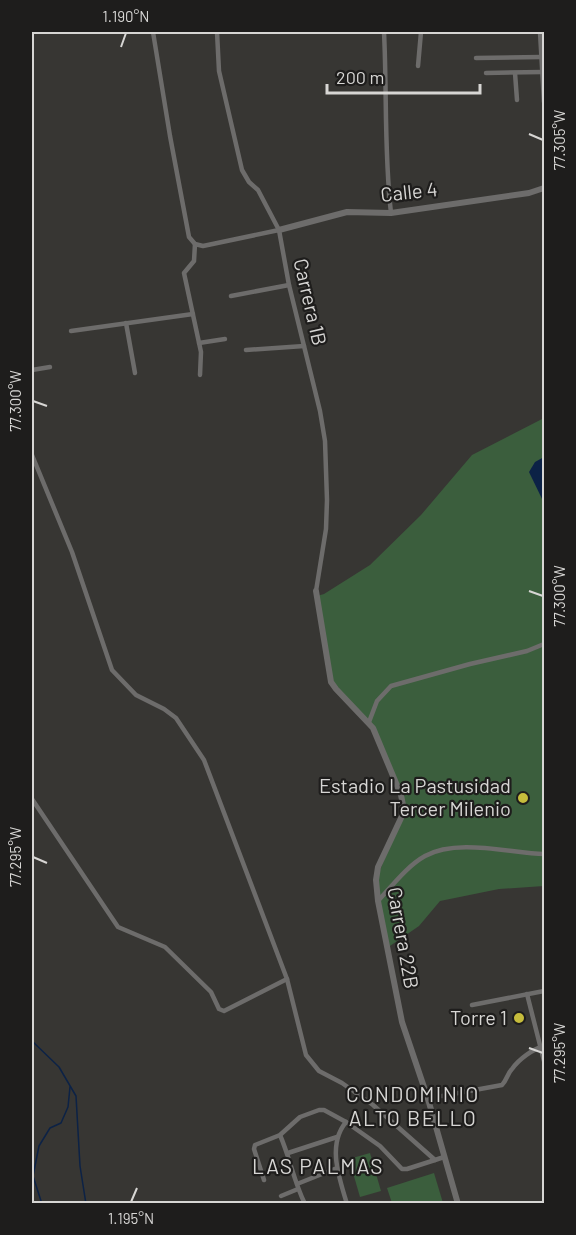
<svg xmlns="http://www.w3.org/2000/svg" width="576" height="1235" font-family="Barlow,sans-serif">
  <rect width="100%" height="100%" fill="#373633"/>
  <g fill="#3b5e3d">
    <path d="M 544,418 L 544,886 L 499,889 L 440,901 L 419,926 L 387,948 L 376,880 L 402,816 L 403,805 L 373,728 L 333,686 L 317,596 L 324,594 L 370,565 L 421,515 L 472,455 Z"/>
    <path d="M 370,1153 L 381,1191 L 360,1197 L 349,1159 Z"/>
    <path d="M 434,1173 L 443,1203 L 392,1203 L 387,1188 Z"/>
  </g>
  <path fill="#0c2246" d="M 544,457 L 544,503 L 529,472 L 535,462 Z"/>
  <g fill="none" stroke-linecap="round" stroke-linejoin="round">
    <g stroke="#0c2246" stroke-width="1.5">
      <path d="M 32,1041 L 59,1067 L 76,1096 L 80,1166 L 86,1204"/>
      <path d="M 42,1204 L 33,1176 L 39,1146 L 50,1128 L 61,1123 L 68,1107 L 70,1087"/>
    </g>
    <g stroke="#6d6c6b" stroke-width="4.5">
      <path d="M 153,32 L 170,136 L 189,237 L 195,244 L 203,246 L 279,230"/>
      <path d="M 217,32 L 219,71 L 242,170 L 249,182 L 258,190 L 279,230 L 289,285 L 320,411 L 325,441 L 327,500 L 326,529 L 316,591"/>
      <path d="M 384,32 C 387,92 384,153 391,213"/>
      <path d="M 540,32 L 544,102"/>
      <path d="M 476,58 L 541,57"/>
      <path d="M 418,66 L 421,32"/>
      <path d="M 486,73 L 542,72"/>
      <path d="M 515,73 L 517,100"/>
      <path d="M 195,244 L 194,261 L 184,273 L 201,352 L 200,375"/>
      <path d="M 231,296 L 289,285"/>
      <path d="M 126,323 L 135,373"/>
      <path d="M 71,331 L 193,314"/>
      <path d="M 199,343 L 225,339"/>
      <path d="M 246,350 L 304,346"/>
      <path d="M 32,370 L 50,367"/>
      <path d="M 32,455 L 72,552 L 112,670 L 136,695 L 164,709 L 176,718 L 204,760 L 287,979 L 306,1055 L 319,1071 L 342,1083 L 373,1105 L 435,1160 L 444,1157"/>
      <path d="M 369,722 L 377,701 L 391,686 L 470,664 L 527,651 L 544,644"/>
      <path d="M 32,799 L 118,927 L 165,947 L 211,992 L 219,1009 L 224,1011 L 287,979"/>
      <path d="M 378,901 C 392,886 407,866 425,856 C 457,838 510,853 544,854"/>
      <path d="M 527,994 L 544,1061"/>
      <path d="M 472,1005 L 544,991"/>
      <path d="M 442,1096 L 502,1085 C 507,1080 507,1074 512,1069 C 519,1059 533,1049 544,1046"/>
      <path d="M 346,1122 C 327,1145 339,1177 347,1204"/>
      <path d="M 280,1135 C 290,1158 294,1182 305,1204"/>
      <path d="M 288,1153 L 337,1137"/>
      <path d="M 264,1180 L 254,1149 L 255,1145 L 280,1135 L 300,1117 L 319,1110 L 324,1110 L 346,1122 L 380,1146 L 402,1169 L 407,1169 L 435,1160"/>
      <path d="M 297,1184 L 337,1168"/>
      <path d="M 281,1196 L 298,1189"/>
    </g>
    <g stroke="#6d6c6b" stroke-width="6">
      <path d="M 279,230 L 347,212 L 391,213 L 529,193 L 544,188"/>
      <path d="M 316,591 L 331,682 L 336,689 L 373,728 L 401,795 L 403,805 L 402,816 L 378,867 L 376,880 L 378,901 L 402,1022 L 428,1099 L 458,1204"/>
    </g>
  </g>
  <path fill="none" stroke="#d7d6d4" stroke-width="2" d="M 121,47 L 126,33M 529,134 L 543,140M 33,401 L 47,406M 529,591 L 543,596M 33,857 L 47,863M 529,1048 L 543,1053M 131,1202 L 137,1188"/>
  <g fill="#c6bc3c" stroke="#1e1d1c" stroke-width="2">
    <circle cx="523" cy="798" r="6"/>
    <circle cx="519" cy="1018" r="6"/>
  </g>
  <g text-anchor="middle" stroke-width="4.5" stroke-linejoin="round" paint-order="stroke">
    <g font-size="20" fill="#d7d6d4" stroke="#1e1d1c">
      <text transform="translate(409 192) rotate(-6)" y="7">Calle 4</text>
      <text transform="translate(310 302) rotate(77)" y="7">Carrera 1B</text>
      <text transform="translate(403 938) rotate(80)" y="7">Carrera 22B</text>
    </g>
    <g font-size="20" fill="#d7d6d4" stroke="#1e1d1c" text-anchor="end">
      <text x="511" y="793">Estadio La Pastusidad<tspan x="511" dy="23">Tercer Milenio</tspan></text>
      <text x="507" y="1025">Torre 1</text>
    </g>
    <g font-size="21" letter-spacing="1.5" fill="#d7d6d4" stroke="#1e1d1c">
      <text x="413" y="1102">CONDOMINIO<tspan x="413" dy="24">ALTO BELLO</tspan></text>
      <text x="318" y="1174">LAS PALMAS</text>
    </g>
  </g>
  <rect width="576" height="1235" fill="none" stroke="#1e1d1c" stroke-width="66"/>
  <path d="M327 84v9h153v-9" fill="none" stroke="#d7d6d4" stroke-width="3"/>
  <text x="336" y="84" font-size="18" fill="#d7d6d4" stroke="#1e1d1c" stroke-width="4.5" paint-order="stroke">200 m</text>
  <rect x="33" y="33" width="510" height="1169" fill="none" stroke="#d7d6d4" stroke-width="2"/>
  <g font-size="15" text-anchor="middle" fill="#d7d6d4">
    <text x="126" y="22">1.190°N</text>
    <text transform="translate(560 140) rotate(-90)" y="5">77.305°W</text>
    <text transform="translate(16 401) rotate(-90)" y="5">77.300°W</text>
    <text transform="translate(560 596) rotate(-90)" y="5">77.300°W</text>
    <text transform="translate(16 857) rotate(-90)" y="5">77.295°W</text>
    <text transform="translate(560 1053) rotate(-90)" y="5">77.295°W</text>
    <text x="131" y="1224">1.195°N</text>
  </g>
</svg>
